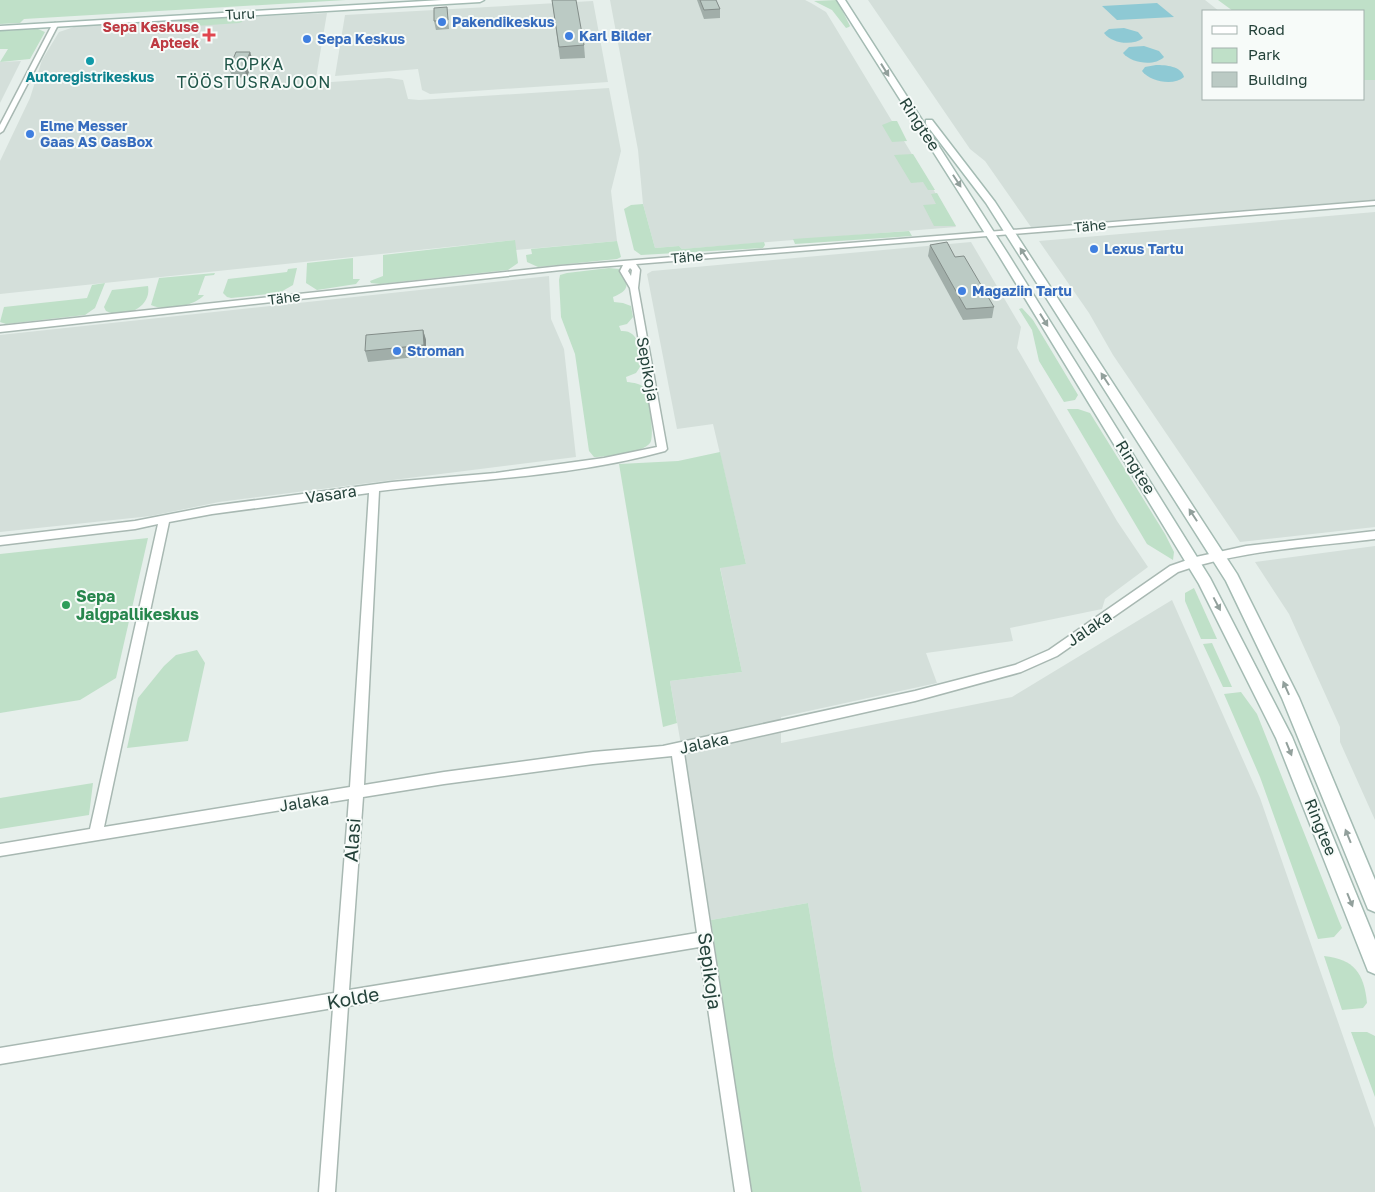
<svg xmlns="http://www.w3.org/2000/svg" width="1375" height="1192" font-family="'Golos Text',sans-serif">
  <rect width="100%" height="100%" fill="#e6efeb"/>
  <g fill="#d4dfda">
    <path d="M 610,0 L 805,0 L 811,3 L 826,12 L 956,227 L 682,249 L 679,246 L 655,248 L 643,204 L 638,150 Z"/>
    <path d="M 868,0 L 1205,0 L 1219,11 L 1204,11 L 1204,99 L 1364,99 L 1364,80 L 1375,80 L 1375,200 L 1031,227 L 985,161 L 970,149 Z"/>
    <path d="M 593,1 L 608,82 L 430,94 L 422,90 L 418,69 L 335,76 L 345,15 Z"/>
    <path d="M 327,13 L 316,78 L 317,83 L 389,78 L 403,80 L 408,99 L 419,100 L 609,88 L 621,151 L 611,191 L 617,241 L 516,250 L 514,240 L 0,294 L 0,161 L 30,98 L 42,60 L 59,32 L 77,26 Z"/>
    <path d="M 21,61 L 0,103 L 0,62 Z"/>
    <path d="M 1375,212 L 1375,527 L 1240,542 L 1113,355 L 1089,313 L 1039,241 Z"/>
    <path d="M 971,242 L 1021,327 L 1017,348 L 1117,521 L 1148,567 L 1105,599 L 1102,609 L 1010,628 L 1013,641 L 926,653 L 937,683 L 781,717 L 781,743 L 1012,697 L 1172,600 L 1260,798 L 1375,1128 L 1375,1192 L 862,1192 L 834,1059 L 808,903 L 711,920 L 670,681 L 742,672 L 720,567 L 746,564 L 713,424 L 677,429 L 647,274 L 652,271 Z"/>
    <path d="M 549,276 L 551,319 L 564,349 L 576,457 L 219,502 L 151,516 L 0,532 L 0,335 Z"/>
    <path d="M 1375,546 L 1375,820 L 1340,742 L 1340,727 L 1289,614 L 1255,562 Z"/>
  </g>
  <g fill="#bfe0c8">
    <path d="M 0,0 L 346,0 L 24,19 L 20,23 L 0,24 Z"/>
    <path d="M 837,0 L 850,26 L 849,27 L 846,28 L 832,10 L 814,1 Z"/>
    <path d="M 1218,0 L 1375,0 L 1375,80 L 1364,80 L 1364,11 L 1233,11 Z"/>
    <path d="M 244,17 L 242,22 L 239,23 L 181,27 L 177,24 L 181,20 Z"/>
    <path d="M 38,29 L 45,32 L 30,59 L 0,62 L 8,49 L 0,49 L 0,31 Z"/>
    <path d="M 892,121 L 897,121 L 907,141 L 892,142 L 882,125 Z"/>
    <path d="M 913,154 L 935,190 L 928,190 L 923,182 L 911,183 L 894,155 Z"/>
    <path d="M 937,193 L 956,226 L 934,226 L 923,205 L 936,204 L 931,194 Z"/>
    <path d="M 643,204 L 655,248 L 679,246 L 682,249 L 764,242 L 765,245 L 763,248 L 641,255 L 634,250 L 624,209 L 631,205 Z"/>
    <path d="M 909,231 L 912,236 L 795,244 L 793,239 Z"/>
    <path d="M 515,240 L 518,263 L 508,270 L 380,284 L 371,283 L 370,281 L 383,276 L 383,255 Z"/>
    <path d="M 617,241 L 621,257 L 617,259 L 538,267 L 527,262 L 526,255 L 532,254 L 531,249 Z"/>
    <path d="M 353,258 L 353,279 L 360,279 L 356,284 L 317,290 L 306,283 L 307,263 Z"/>
    <path d="M 297,268 L 293,285 L 279,293 L 231,298 L 227,297 L 223,293 L 228,279 L 287,272 L 288,269 Z"/>
    <path d="M 609,268 L 619,269 C 629,283 631,290 613,297 L 614,302 L 623,303 L 631,306 L 633,317 L 627,324 L 619,326 L 621,331 C 640,330 639,350 642,364 L 636,373 L 626,377 L 627,382 C 634,383 641,383 645,389 C 649,396 655,438 650,443 C 643,453 606,457 594,457 L 589,451 L 575,354 L 561,317 L 559,280 L 560,275 L 567,273 Z"/>
    <path d="M 215,273 L 214,275 L 205,276 L 198,295 L 204,295 C 195,306 164,312 151,305 L 159,278 Z"/>
    <path d="M 105,283 L 95,308 L 85,315 L 6,324 L 0,322 L 4,307 L 87,298 L 92,285 Z"/>
    <path d="M 148,286 C 152,308 123,320 106,311 L 104,307 L 112,290 Z"/>
    <path d="M 1022,308 L 1033,320 L 1078,395 L 1075,400 L 1064,402 L 1039,361 L 1032,330 L 1019,309 Z"/>
    <path d="M 1067,409 L 1078,409 L 1090,413 L 1165,534 L 1174,552 L 1173,560 L 1147,544 Z"/>
    <path d="M 720,452 L 746,564 L 720,568 L 742,672 L 670,681 L 677,723 L 663,727 L 619,464 L 678,461 Z"/>
    <path d="M 148,538 L 116,678 L 80,700 L 0,713 L 0,554 Z"/>
    <path d="M 1194,588 L 1217,639 L 1201,639 L 1185,601 L 1185,593 Z"/>
    <path d="M 1212,643 L 1232,687 L 1223,687 L 1203,644 Z"/>
    <path d="M 197,650 L 205,663 L 188,741 L 127,748 L 138,698 L 164,666 L 176,655 Z"/>
    <path d="M 1241,692 L 1257,714 L 1339,921 L 1342,928 L 1334,937 L 1318,939 L 1260,777 L 1224,694 Z"/>
    <path d="M 93,783 L 89,815 L 0,829 L 0,798 Z"/>
    <path d="M 808,903 L 834,1059 L 862,1192 L 750,1192 L 711,920 Z"/>
    <path d="M 1324,956 C 1354,959 1364,973 1367,1003 L 1363,1008 L 1342,1010 Z"/>
    <path d="M 1351,1032 L 1367,1032 L 1375,1036 L 1375,1097 Z"/>
  </g>
  <g fill="#8ec9d4">
    <path d="M 1157,3 L 1174,17 L 1117,20 L 1102,6 Z"/>
    <path d="M 1124,28 L 1138,32 L 1143,38 C 1133,46 1112,44 1104,33 L 1109,29 Z"/>
    <path d="M 1144,46 L 1159,51 L 1164,57 C 1154,67 1131,63 1123,53 L 1129,47 Z"/>
    <path d="M 1156,65 C 1166,65 1181,66 1184,77 C 1174,86 1150,82 1142,71 L 1145,67 Z"/>
  </g>
  <g fill="none" stroke-linecap="round" stroke-linejoin="round">
    <g stroke="#a8b8b2" stroke-width="3">
      <g id="street">
        <path d="M 55,23 L 58,25 L 3,131 L 0,133 L 0,125 L 52,25 Z"/>
        <path d="M 1375,201 L 1375,205 L 636,264 L 640,270 L 638,288 L 667,449 L 665,451 C 572,477 474,479 379,491 L 364,785 L 444,772 L 593,752 L 663,746 L 915,691 L 1015,665 L 1049,650 L 1170,566 L 1196,557 L 1246,546 L 1375,531 L 1375,539 C 1309,547 1241,550 1178,572 L 1057,656 L 1021,672 L 915,701 L 684,753 L 751,1192 L 735,1192 L 699,947 L 348,1006 L 335,1192 L 319,1192 L 333,1008 L 0,1064 L 0,1048 L 334,993 L 349,799 L 0,856 L 0,844 L 90,829 L 158,524 L 135,529 L 0,545 L 0,537 L 135,521 L 212,506 L 392,482 L 496,473 L 604,458 L 657,447 L 630,288 L 620,271 L 623,265 L 561,270 L 0,332 L 0,326 L 561,266 ZM 630,268 L 632,270 L 631,276 L 628,271 ZM 369,493 L 350,787 L 104,827 L 169,522 L 212,514 ZM 672,756 L 697,933 L 349,990 L 363,797 L 444,784 L 593,764 Z"/>
      </g>
    </g>
    <g stroke="#a4bbb3" stroke-width="3">
      <g id="secondary">
        <path d="M 442,0 L 484,0 L 480,2 L 0,30 L 0,26 Z"/>
        <path d="M 837,0 L 845,0 L 1008,254 L 1210,578 L 1292,737 L 1375,940 L 1375,974 L 1368,971 L 1276,738 L 1199,584 L 998,254 Z"/>
        <path d="M 926,120 L 932,120 L 995,202 L 1237,574 L 1299,698 L 1375,880 L 1375,912 L 1368,909 L 1282,698 L 1226,581 L 986,203 L 926,124 Z"/>
      </g>
    </g>
    <use href="#street" fill="#fff" fill-rule="evenodd"/>
    <use href="#secondary" fill="#fff" fill-rule="evenodd"/>
  </g>
  <g fill="#a1aea9">
    <path d="M 552,0 L 584,45 L 585,58 L 560,59 Z"/>
    <path d="M 697,0 L 716,0 L 720,9 L 720,18 L 704,19 Z"/>
    <path d="M 448,16 L 449,29 L 436,30 L 434,21 Z"/>
    <path d="M 250,52 L 253,61 L 247,77 L 233,78 L 229,69 Z"/>
    <path d="M 930,245 L 955,257 L 994,307 L 992,318 L 963,320 L 928,256 Z"/>
    <path d="M 423,330 L 426,340 L 426,356 L 368,362 L 365,351 Z"/>
  </g>
  <g fill="#838d89">
    <path d="M 250,52 L 253,61 L 247,77 L 244,68 Z"/>
    <path d="M 423,330 L 426,340 L 426,356 L 424,345 Z"/>
  </g>
  <g fill="#bbcac4" stroke="#838d89">
    <path d="M 552,0 L 576,0 L 584,45 L 559,47 Z"/>
    <path d="M 700,0 L 716,0 L 720,9 L 704,10 Z"/>
    <path d="M 447,7 L 448,20 L 434,21 L 434,8 Z"/>
    <path d="M 236,52 L 250,52 L 244,68 L 229,69 Z"/>
    <path d="M 947,242 L 955,257 L 964,256 L 994,307 L 966,309 L 930,245 Z"/>
    <path d="M 423,330 L 424,345 L 365,351 L 366,335 Z"/>
  </g>
  <defs><path id="oneway-solid" d="M-6-.8H1V-3.2L6.5 0L1 3.2V.8H-6Z" transform="scale(1.25)"/></defs>
  <g fill="#92a09c">
    <use href="#oneway-solid" transform="translate(885 70) rotate(58)"/>
    <use href="#oneway-solid" transform="translate(957 181) rotate(57)"/>
    <use href="#oneway-solid" transform="translate(1024 254) rotate(-123)"/>
    <use href="#oneway-solid" transform="translate(1044 320) rotate(58)"/>
    <use href="#oneway-solid" transform="translate(1105 379) rotate(-123)"/>
    <use href="#oneway-solid" transform="translate(1193 515) rotate(-123)"/>
    <use href="#oneway-solid" transform="translate(1217 604) rotate(62)"/>
    <use href="#oneway-solid" transform="translate(1286 688) rotate(-114)"/>
    <use href="#oneway-solid" transform="translate(1289 749) rotate(68)"/>
    <use href="#oneway-solid" transform="translate(1348 836) rotate(-112)"/>
    <use href="#oneway-solid" transform="translate(1350 900) rotate(68)"/>
  </g>
  <g fill="#3f7fe0" stroke="#f7fbf9" stroke-width="2">
    <circle cx="442" cy="22" r="5"/>
    <circle cx="569" cy="36" r="5"/>
    <circle cx="307" cy="39" r="5"/>
    <circle cx="30" cy="134" r="5"/>
    <circle cx="1094" cy="249" r="5"/>
    <circle cx="962" cy="291" r="5"/>
    <circle cx="397" cy="351" r="5"/>
  </g>
  <path fill="#e0444e" stroke="#f7fbf9" stroke-width="2" d="M206.5 27.5h5v5h5v5h-5v5h-5v-5h-5v-5h5z"/>
  <circle fill="#0f9aa8" stroke="#f7fbf9" stroke-width="2" cx="90" cy="61" r="5"/>
  <circle fill="#2e9e5b" stroke="#f7fbf9" stroke-width="2" cx="66" cy="605" r="5"/>
  <g text-anchor="middle" stroke-width="4" stroke-linejoin="round" paint-order="stroke">
    <g font-size="14" fill="#24423a" stroke="#f7fbf9">
      <text transform="translate(240 14) rotate(-3)" y="5">Turu</text>
      <text transform="translate(1090 226) rotate(-5)" y="5">Tähe</text>
      <text transform="translate(687 257) rotate(-5)" y="5">Tähe</text>
      <text transform="translate(284 298) rotate(-7)" y="5">Tähe</text>
    </g>
    <g font-size="14" font-weight="bold" fill="#366cbe" stroke="#f7fbf9" text-anchor="start">
      <text x="452" y="27">Pakendikeskus</text>
      <text x="579" y="41">Karl Bilder</text>
      <text x="317" y="44">Sepa Keskus</text>
      <text x="40" y="131">Elme Messer<tspan x="40" dy="16">Gaas AS GasBox</tspan></text>
      <text x="1104" y="254">Lexus Tartu</text>
      <text x="972" y="296">Magaziin Tartu</text>
      <text x="407" y="356">Stroman</text>
    </g>
    <g font-size="14" font-weight="bold" fill="#be3a42" stroke="#f7fbf9" text-anchor="end">
      <text x="199" y="32">Sepa Keskuse<tspan x="199" dy="16">Apteek</tspan></text>
    </g>
    <g font-size="14" font-weight="bold" fill="#0d838f" stroke="#f7fbf9">
      <text x="90" y="82">Autoregistrikeskus</text>
    </g>
    <g font-size="16" letter-spacing="1" fill="#1f5548" stroke="#f7fbf9">
      <text x="254" y="70">ROPKA<tspan x="254" dy="18">TÖÖSTUSRAJOON</tspan></text>
    </g>
    <g font-size="16" fill="#24423a" stroke="#f7fbf9">
      <text transform="translate(920 124) rotate(57)" y="6">Ringtee</text>
      <text transform="translate(648 369) rotate(80)" y="6">Sepikoja</text>
      <text transform="translate(1136 467) rotate(58)" y="6">Ringtee</text>
      <text transform="translate(331 494) rotate(-8)" y="6">Vasara</text>
      <text transform="translate(1089 628) rotate(-34)" y="6">Jalaka</text>
      <text transform="translate(704 743) rotate(-12)" y="6">Jalaka</text>
      <text transform="translate(304 802) rotate(-9)" y="6">Jalaka</text>
      <text transform="translate(1321 827) rotate(68)" y="6">Ringtee</text>
    </g>
    <g font-size="16" font-weight="bold" fill="#27864d" stroke="#f7fbf9" text-anchor="start">
      <text x="76" y="602">Sepa<tspan x="76" dy="18">Jalgpallikeskus</tspan></text>
    </g>
    <g font-size="19" fill="#24423a" stroke="#f7fbf9">
      <text transform="translate(352 840) rotate(-86)" y="7">Alasi</text>
      <text transform="translate(710 971) rotate(82)" y="7">Sepikoja</text>
      <text transform="translate(353 998) rotate(-10)" y="7">Kolde</text>
    </g>
  </g>
  <rect x="1202" y="10" width="162" height="90" fill="#f7fbf9" stroke="#a3b1ad"/>
  <rect x="1212" y="26" width="25" height="8" fill="#ffffff" stroke="#a3b1ad"/>
  <text x="1248" y="35" font-size="15" fill="#24423a">Road</text>
  <rect x="1212" y="48" width="25" height="15" fill="#bfe0c8" stroke="#a3b1ad"/>
  <text x="1248" y="60" font-size="15" fill="#24423a">Park</text>
  <rect x="1212" y="72" width="25" height="15" fill="#bbcac4" stroke="#a3b1ad"/>
  <text x="1248" y="85" font-size="15" fill="#24423a">Building</text>
</svg>
